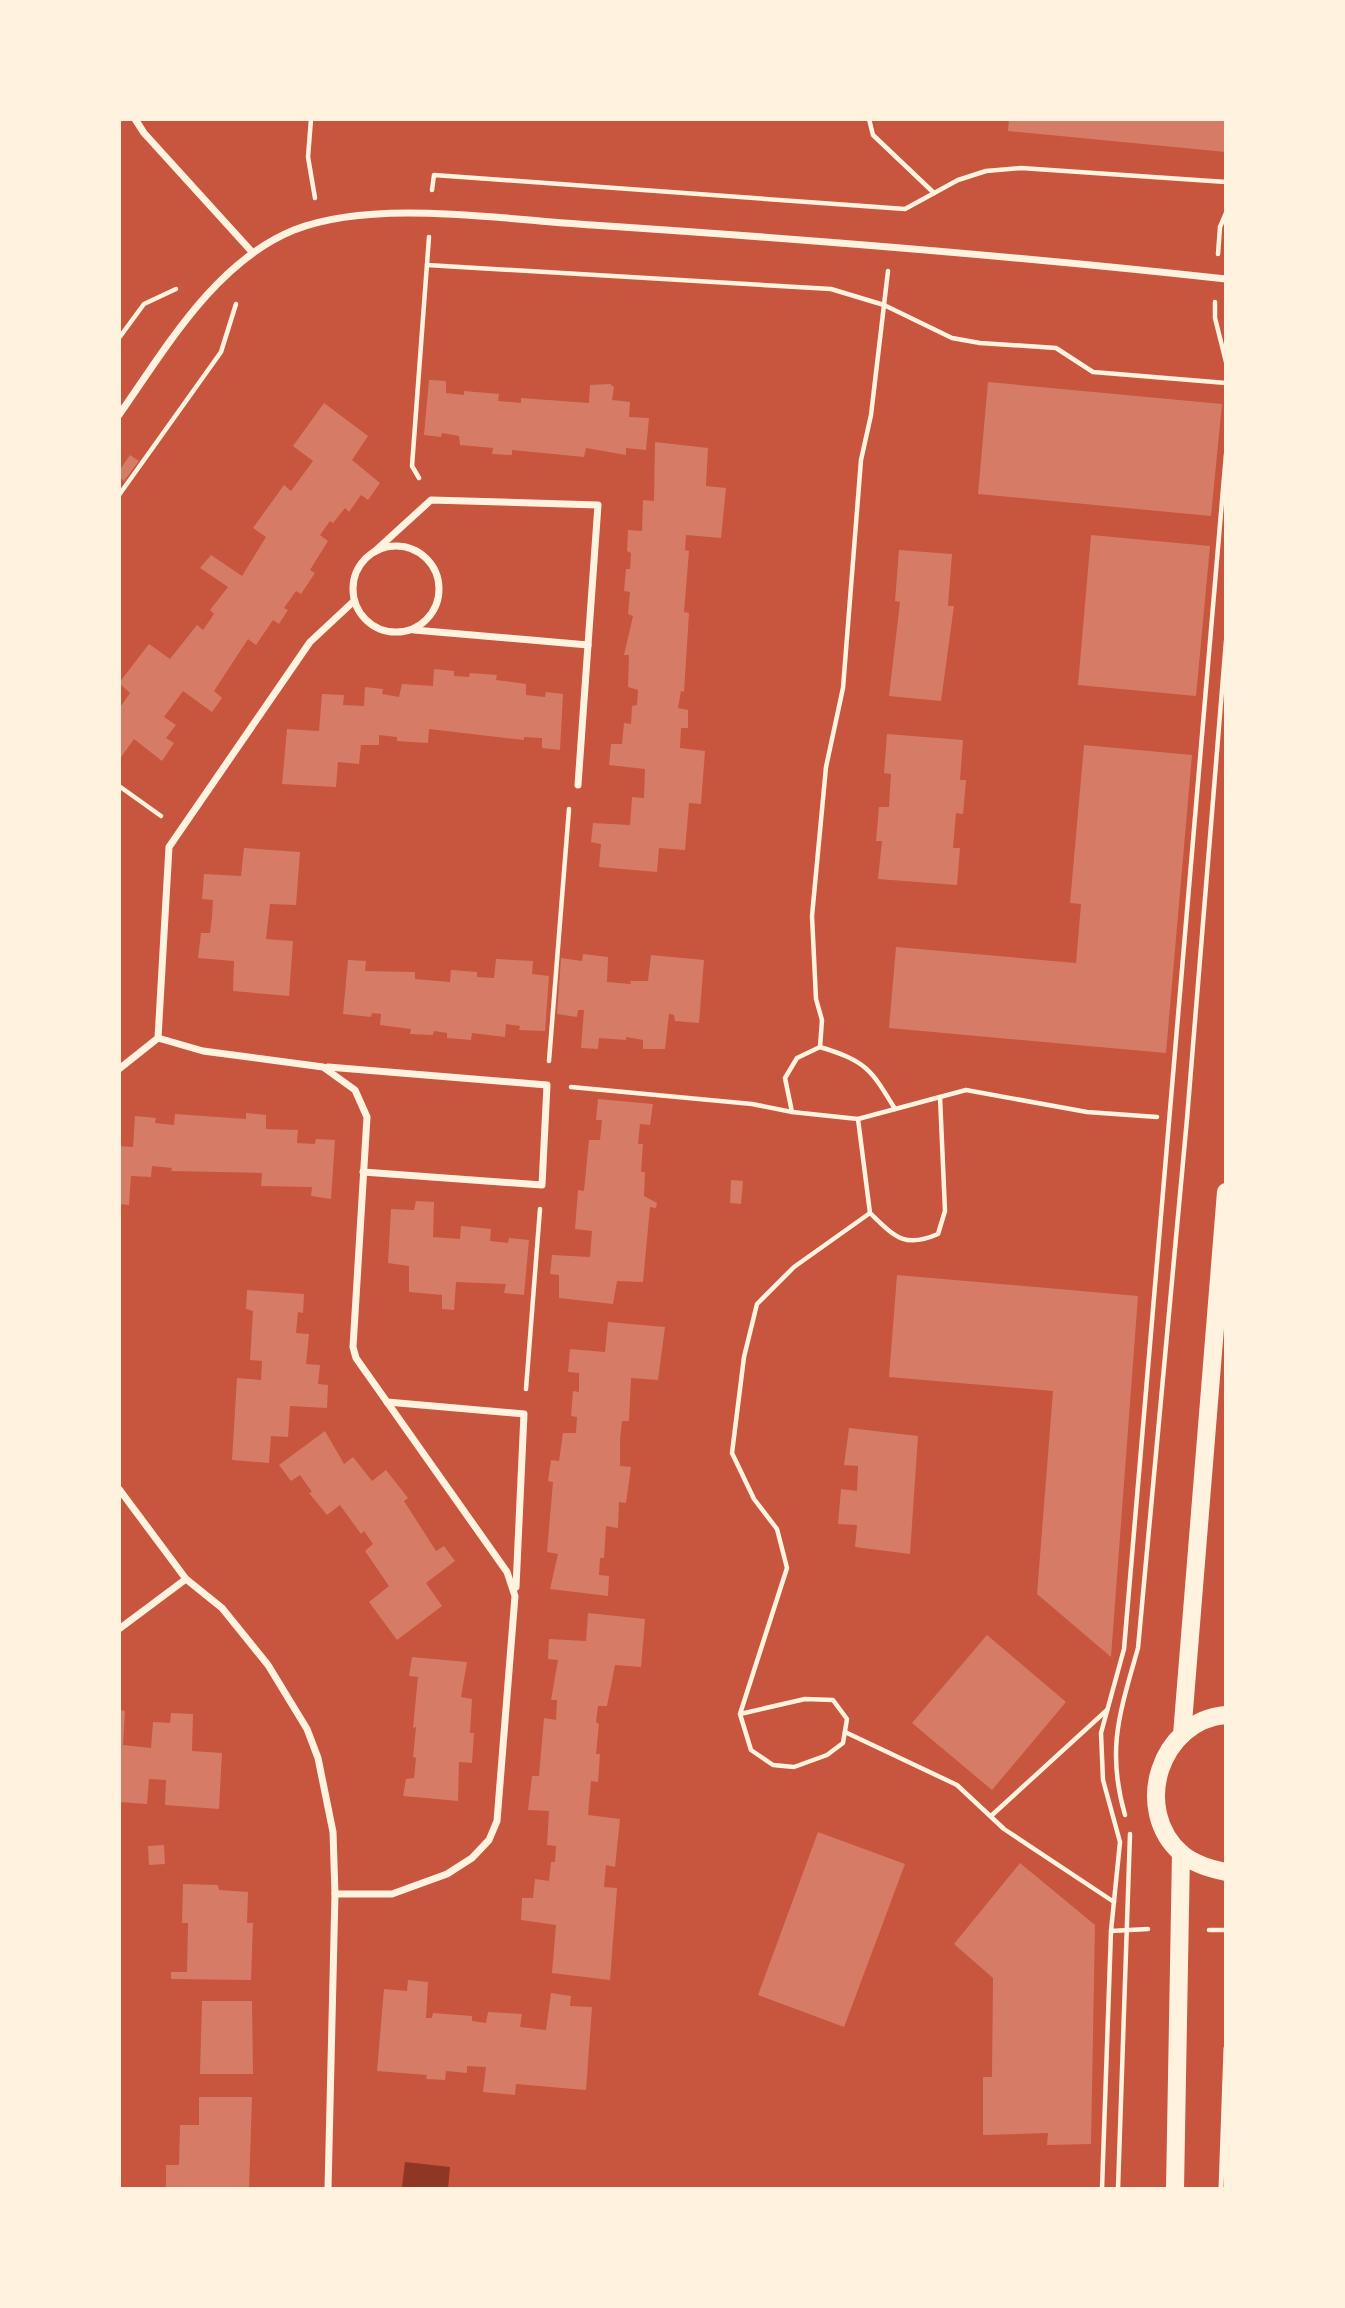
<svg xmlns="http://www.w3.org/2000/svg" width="1345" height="2308" font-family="'Titillium Web',sans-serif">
  <rect width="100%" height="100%" fill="#c8553d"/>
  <path fill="#8f3625" d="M 405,2162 L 450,2167 L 448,2189 L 402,2187 Z"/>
  <g fill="#d67c66">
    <path d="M 1009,119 L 1226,119 L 1226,152 L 1008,131 Z"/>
    <path d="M 429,380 L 446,381 L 446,393 L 464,395 L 464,391 L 499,394 L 498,401 L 521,403 L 521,398 L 589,403 L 590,385 L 610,384 L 614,387 L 612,400 L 630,402 L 629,417 L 649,418 L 646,450 L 626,448 L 626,455 L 586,448 L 584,457 L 512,450 L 512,455 L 492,454 L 493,448 L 460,445 L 459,436 L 442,433 L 441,437 L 424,435 Z"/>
    <path d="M 988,382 L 1222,404 L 1211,516 L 978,494 Z"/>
    <path d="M 324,403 L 368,436 L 352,460 L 380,483 L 368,500 L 361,495 L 349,512 L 345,508 L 333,523 L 330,521 L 320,535 L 328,541 L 310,570 L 315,573 L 301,594 L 296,591 L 284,608 L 288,610 L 279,624 L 273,620 L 256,645 L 248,639 L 214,691 L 222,698 L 212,712 L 183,691 L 164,717 L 176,725 L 166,738 L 174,743 L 162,761 L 134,739 L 119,760 L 119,704 L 121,706 L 130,693 L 119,683 L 149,644 L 170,659 L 197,625 L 203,630 L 214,614 L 210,610 L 228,587 L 200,568 L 211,555 L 242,576 L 266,537 L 253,528 L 284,485 L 291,491 L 313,461 L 293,446 Z"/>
    <path d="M 655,442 L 708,448 L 706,486 L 726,488 L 721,538 L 686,535 L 685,550 L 689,551 L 684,612 L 689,613 L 684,692 L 681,691 L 678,708 L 688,710 L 688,728 L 681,728 L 680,748 L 705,751 L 701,804 L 689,803 L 685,850 L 659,848 L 657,872 L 599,867 L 601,844 L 591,842 L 593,823 L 630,825 L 632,797 L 644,798 L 645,769 L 609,765 L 611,744 L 622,744 L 624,723 L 631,724 L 632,706 L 637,705 L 638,690 L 628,687 L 629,655 L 624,655 L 633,616 L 628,614 L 630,592 L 624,591 L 626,569 L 630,569 L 631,553 L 627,551 L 628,530 L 642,531 L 643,500 L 654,501 Z"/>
    <path d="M 130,455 L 139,461 L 124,481 L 119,477 L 119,471 Z"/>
    <path d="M 1091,535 L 1210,546 L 1196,696 L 1078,685 Z"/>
    <path d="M 899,550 L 952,554 L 948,606 L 954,606 L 941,701 L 889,696 L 900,602 L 895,601 Z"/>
    <path d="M 434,669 L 454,671 L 454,676 L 469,677 L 470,673 L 497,675 L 496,680 L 526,684 L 526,695 L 545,697 L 546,692 L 563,694 L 560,750 L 542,748 L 542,738 L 524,737 L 524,740 L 429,729 L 428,743 L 397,741 L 397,737 L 379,735 L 379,745 L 361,745 L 359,764 L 338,762 L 336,787 L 282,784 L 287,729 L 319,731 L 322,694 L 344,695 L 343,705 L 364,706 L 365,687 L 383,689 L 382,694 L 399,697 L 402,684 L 433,686 Z"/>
    <path d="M 887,734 L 963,740 L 960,780 L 966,780 L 963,814 L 956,813 L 953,848 L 960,848 L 957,885 L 878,879 L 882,841 L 876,841 L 879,807 L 889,807 L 891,774 L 884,773 Z"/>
    <path d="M 1084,745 L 1192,755 L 1166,1053 L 889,1028 L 896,947 L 1076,963 L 1081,904 L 1070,903 Z"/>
    <path d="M 244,848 L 300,852 L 296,905 L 270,904 L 266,939 L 293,941 L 289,996 L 233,991 L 234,961 L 198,958 L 201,933 L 210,933 L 212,917 L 213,900 L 202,899 L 204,874 L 241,876 Z"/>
    <path d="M 583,954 L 608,957 L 607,982 L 631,984 L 630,981 L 648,981 L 651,955 L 704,960 L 699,1023 L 675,1021 L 674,1015 L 669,1014 L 665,1049 L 643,1049 L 643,1040 L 626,1037 L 626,1040 L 599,1038 L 598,1049 L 581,1048 L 584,1010 L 578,1010 L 577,1017 L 557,1014 L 561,958 L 582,961 Z"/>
    <path d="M 496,959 L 533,961 L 532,974 L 549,976 L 545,1031 L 519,1030 L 520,1026 L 506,1024 L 505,1037 L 472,1033 L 471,1040 L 447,1038 L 447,1033 L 434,1031 L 433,1035 L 410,1034 L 411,1029 L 380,1025 L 381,1014 L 372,1013 L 371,1017 L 343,1014 L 348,960 L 366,961 L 365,971 L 415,972 L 415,979 L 450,982 L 451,970 L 477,972 L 477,977 L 494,978 Z"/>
    <path d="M 598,1099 L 653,1104 L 650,1125 L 640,1124 L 638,1144 L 643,1144 L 641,1172 L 645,1172 L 644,1196 L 657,1203 L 656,1208 L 650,1207 L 643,1282 L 617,1281 L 613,1304 L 559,1298 L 559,1275 L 550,1274 L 552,1255 L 590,1257 L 592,1231 L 575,1229 L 578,1190 L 584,1191 L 589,1140 L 600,1140 L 602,1120 L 596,1120 Z"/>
    <path d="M 246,1113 L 266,1115 L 266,1129 L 298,1130 L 297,1143 L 315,1144 L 316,1139 L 335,1140 L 331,1199 L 311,1196 L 312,1187 L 261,1186 L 262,1173 L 171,1171 L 172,1168 L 152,1166 L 151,1177 L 131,1176 L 129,1205 L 119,1204 L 119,1146 L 133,1147 L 135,1116 L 156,1118 L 155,1123 L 174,1125 L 175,1114 L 246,1119 Z"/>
    <path d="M 731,1180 L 743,1181 L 741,1204 L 730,1203 Z"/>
    <path d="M 416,1201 L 434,1202 L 433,1237 L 460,1239 L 461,1226 L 491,1229 L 490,1241 L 508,1243 L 509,1238 L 529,1240 L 524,1295 L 504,1293 L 506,1284 L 456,1282 L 454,1310 L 442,1309 L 442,1295 L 409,1292 L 409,1266 L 388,1263 L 391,1209 L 414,1210 Z"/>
    <path d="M 897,1275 L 1138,1296 L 1111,1657 L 1037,1594 L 1053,1391 L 889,1377 Z"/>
    <path d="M 247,1290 L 304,1294 L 303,1313 L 298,1312 L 296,1333 L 309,1334 L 306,1364 L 320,1365 L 318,1384 L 328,1385 L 327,1408 L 290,1406 L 288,1437 L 271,1436 L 269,1463 L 232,1460 L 237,1378 L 261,1380 L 262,1361 L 250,1360 L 253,1311 L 246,1309 Z"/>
    <path d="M 608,1322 L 665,1327 L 658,1380 L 631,1378 L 629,1421 L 622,1421 L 620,1439 L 620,1466 L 631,1467 L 626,1503 L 619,1502 L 618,1528 L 606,1526 L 604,1558 L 600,1558 L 599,1575 L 609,1576 L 608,1596 L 550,1589 L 558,1554 L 547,1552 L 553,1482 L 548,1481 L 551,1460 L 559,1461 L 563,1433 L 576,1433 L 577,1417 L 571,1416 L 573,1391 L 579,1392 L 579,1373 L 568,1372 L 570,1349 L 605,1352 Z"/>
    <path d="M 849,1428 L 918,1436 L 910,1554 L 855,1547 L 857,1525 L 838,1524 L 841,1489 L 857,1491 L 858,1466 L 844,1465 Z"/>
    <path d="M 325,1431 L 344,1464 L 353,1457 L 372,1481 L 386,1470 L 408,1498 L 404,1501 L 436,1551 L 444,1546 L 455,1561 L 426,1583 L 442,1606 L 397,1640 L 369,1602 L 389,1586 L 365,1551 L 373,1544 L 364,1531 L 361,1534 L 340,1505 L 327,1515 L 309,1493 L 312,1492 L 300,1475 L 291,1481 L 279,1465 Z"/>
    <path d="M 588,1613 L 645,1619 L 641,1667 L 615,1665 L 607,1706 L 598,1706 L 596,1722 L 599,1724 L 596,1754 L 600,1754 L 598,1782 L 591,1781 L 588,1815 L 620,1819 L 615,1867 L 606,1865 L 604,1887 L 617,1888 L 610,1980 L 552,1973 L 556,1925 L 521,1920 L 522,1898 L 533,1898 L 535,1879 L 549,1881 L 551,1862 L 555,1862 L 556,1846 L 547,1845 L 549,1811 L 528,1810 L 532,1776 L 539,1776 L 544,1718 L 556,1720 L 557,1700 L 551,1700 L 558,1660 L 548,1659 L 549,1639 L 586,1641 Z"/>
    <path d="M 987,1635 L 1066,1702 L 992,1790 L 912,1723 Z"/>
    <path d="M 412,1657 L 467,1662 L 461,1697 L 472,1699 L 470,1733 L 474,1733 L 472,1763 L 459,1762 L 458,1801 L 403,1796 L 406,1779 L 414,1778 L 416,1758 L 413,1757 L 416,1727 L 413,1728 L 418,1677 L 409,1676 Z"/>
    <path d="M 119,1710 L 125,1711 L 123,1745 L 151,1748 L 153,1722 L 170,1723 L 171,1713 L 193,1714 L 192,1751 L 222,1753 L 219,1809 L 165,1805 L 166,1780 L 149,1779 L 147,1804 L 119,1802 Z"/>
    <path d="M 818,1832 L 905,1864 L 844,2027 L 758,1995 Z"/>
    <path d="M 164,1845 L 165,1864 L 149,1865 L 148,1846 Z"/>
    <path d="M 1020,1863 L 1095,1925 L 1091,2144 L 1047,2145 L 1048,2133 L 983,2135 L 983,2077 L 992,2077 L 993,1978 L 954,1944 Z"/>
    <path d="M 183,1884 L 218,1885 L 219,1890 L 248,1892 L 247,1923 L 253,1923 L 251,1980 L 171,1979 L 171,1972 L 187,1972 L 188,1923 L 182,1923 Z"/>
    <path d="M 408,1980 L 428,1982 L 426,2018 L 432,2018 L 433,2013 L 472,2016 L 472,2021 L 486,2023 L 488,2012 L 522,2014 L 520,2027 L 546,2030 L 551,1993 L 571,1996 L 570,2006 L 592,2007 L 586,2090 L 516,2084 L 515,2095 L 483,2092 L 486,2067 L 467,2066 L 467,2073 L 446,2071 L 445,2080 L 426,2079 L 427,2075 L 377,2071 L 384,1989 L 407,1991 Z"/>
    <path d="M 202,2001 L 252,2001 L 253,2074 L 200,2074 Z"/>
    <path d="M 199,2097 L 252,2097 L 249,2189 L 166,2189 L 166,2165 L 179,2165 L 180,2125 L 199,2125 Z"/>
  </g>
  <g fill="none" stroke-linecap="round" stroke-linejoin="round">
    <g stroke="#fff3e0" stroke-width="4.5">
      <path d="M 311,119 L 308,157 L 315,198"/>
      <path d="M 869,119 L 873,135 L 934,193"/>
      <path d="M 432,190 L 434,175 L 905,209 L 958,180 L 986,171 L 1021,168 L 1226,182"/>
      <path d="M 1218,254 L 1220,227 L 1226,213"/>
      <path d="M 427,265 L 831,289 L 884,305 L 952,338 L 980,343 L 1056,348 L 1093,372 L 1226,383"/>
      <path d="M 1215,302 L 1215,318 L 1226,362"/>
      <path d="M 119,338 L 144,304 L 176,289"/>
      <path d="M 419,478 L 412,466 L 429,237"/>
      <path d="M 119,495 L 221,352 L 236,304"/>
      <path d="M 119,786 L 161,816"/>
      <path d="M 820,1047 L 822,1020 L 816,999 L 812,916 L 826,767 L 843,688 L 861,460 L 871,415 L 888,271"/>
      <path d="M 549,1061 L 569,809"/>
      <path d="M 571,1087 L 752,1104 L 792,1112 L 858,1119 L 966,1090 L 1087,1112 L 1157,1117"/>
      <path d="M 792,1112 L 785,1078 L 797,1058 L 820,1047 C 866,1061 871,1069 895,1109"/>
      <path d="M 870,1213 C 894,1236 904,1249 938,1234 L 945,1211 L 940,1097"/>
      <path d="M 526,1389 L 540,1209"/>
      <path d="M 740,1714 L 805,1699 L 833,1700 L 847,1719 L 843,1743 L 827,1755 L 794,1767 L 773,1765 L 751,1750 L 740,1714 L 787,1568 L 777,1529 L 754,1499 L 732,1453 L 744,1357 L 757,1304 L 794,1267 L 870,1213 L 858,1119"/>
      <path d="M 845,1732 L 957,1785 L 1004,1829 L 1114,1902"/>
      <path d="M 1125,1815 C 1106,1749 1120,1712 1138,1648 L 1187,1119 L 1226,641"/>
      <path d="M 991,1816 L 1107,1710"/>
      <path d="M 1209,1930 L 1226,1930"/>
      <path d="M 1111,1931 L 1148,1929"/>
      <path d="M 1102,2189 L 1111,1931 L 1120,1842 L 1103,1780 L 1101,1733 L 1124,1649 L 1226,454"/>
      <path d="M 1118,2189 L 1130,1834"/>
    </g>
    <path stroke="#fff3e0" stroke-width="5" d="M 1221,2189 L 1226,2048"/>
    <g stroke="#fff3e0" stroke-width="7">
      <path d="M 135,119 L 144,133 L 253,253"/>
      <path d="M 119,415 C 166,348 215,262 294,230 C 375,198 505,220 592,225 C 804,239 1015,256 1226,279"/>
      <circle cx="396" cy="589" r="43"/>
      <path d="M 374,552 L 431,500 L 598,505 L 578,785"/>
      <path d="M 414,630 L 588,645"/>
      <path d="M 158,1038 L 203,1051 L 323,1067 L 355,1090 L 367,1117 L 353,1347 L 356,1358 L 507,1572 L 515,1596 L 497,1821 L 489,1840 L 472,1858 L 447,1874 L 392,1894 L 335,1894"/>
      <path d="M 328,1067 L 547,1085 L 542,1185 L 363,1172"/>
      <path d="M 119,1069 L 158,1038 L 169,847 L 310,642 L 354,601"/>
      <path d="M 387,1402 L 524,1414 L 516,1587"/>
      <path d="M 119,1489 L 186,1579 L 222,1608 L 268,1665 L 307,1729 L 318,1758 L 333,1832 L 335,1894 L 328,2189"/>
      <path d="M 119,1629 L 186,1579"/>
    </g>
    <g stroke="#fff3e0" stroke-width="18">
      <path d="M 1226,1715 C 1160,1720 1131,1810 1182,1854 C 1194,1864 1211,1869 1226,1872"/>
      <path d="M 1182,1735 L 1226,1192"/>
      <path d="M 1175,2189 L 1181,1853"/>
    </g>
  </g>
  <rect width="1345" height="2308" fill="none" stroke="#fff3e0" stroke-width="242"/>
</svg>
